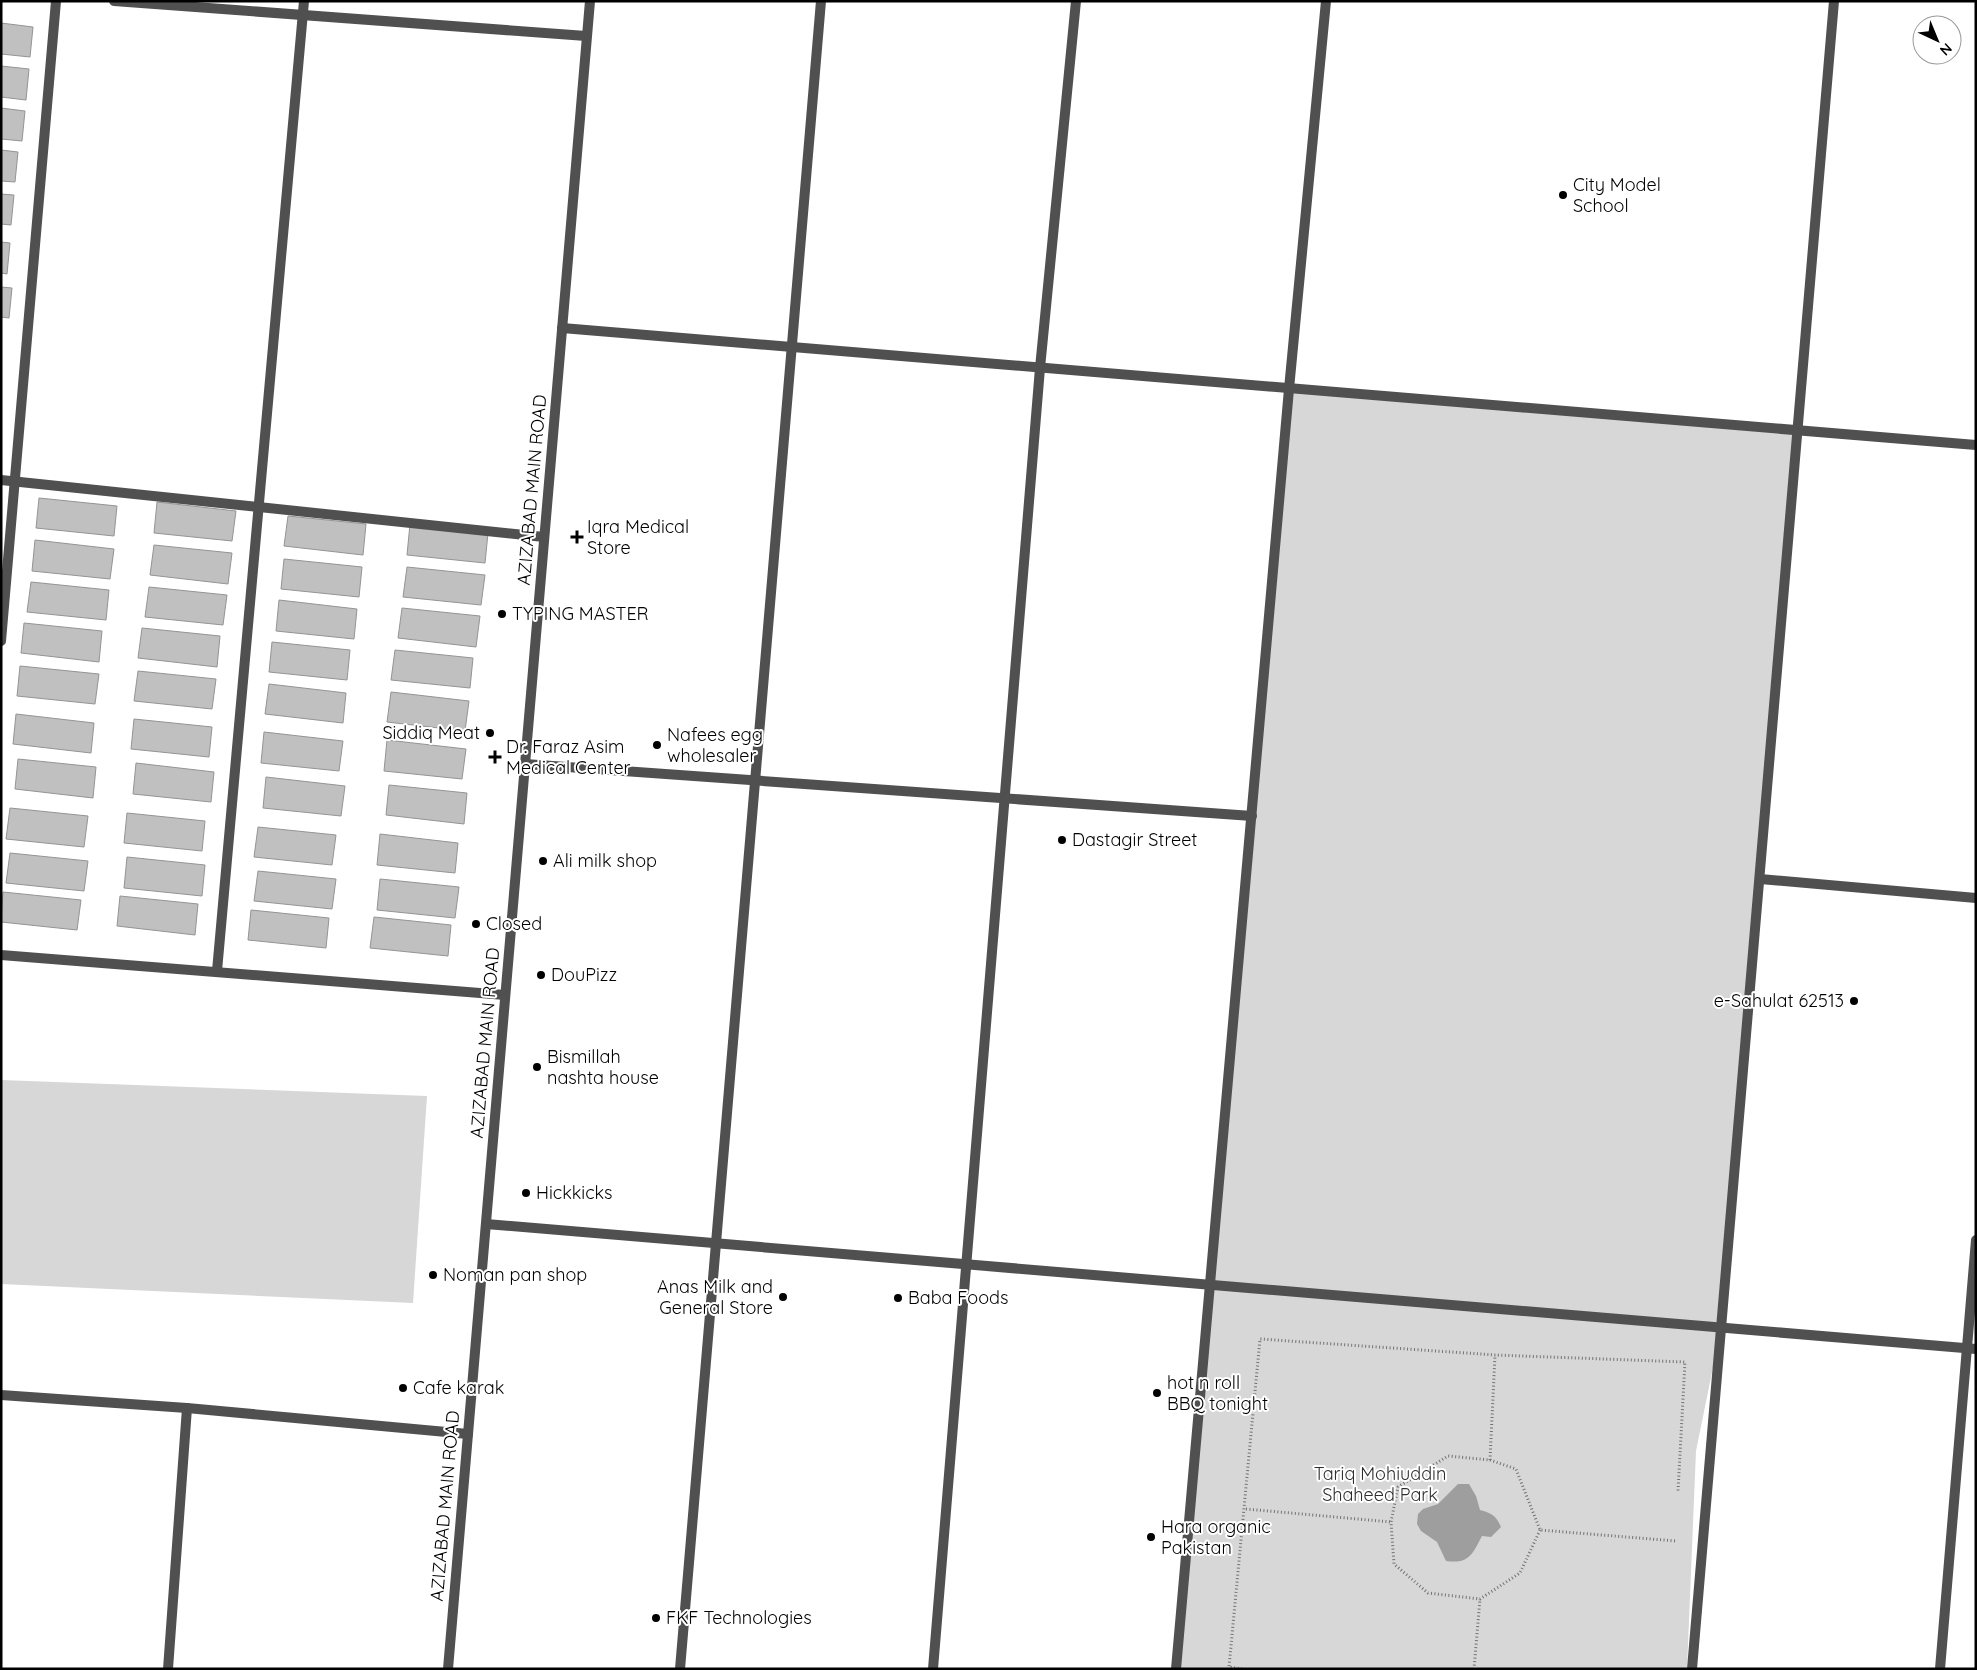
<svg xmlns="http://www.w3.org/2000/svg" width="1977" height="1670" font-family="Quicksand,sans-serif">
  <rect width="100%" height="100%" fill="#fff"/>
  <g fill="#d7d7d7">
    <path d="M 1289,389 L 1798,431 L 1721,1328 L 1696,1451 L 1687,1669 L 1176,1669 Z"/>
    <path d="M 1,1080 L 427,1096 L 413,1303 L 1,1284 Z"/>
  </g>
  <path fill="#9e9e9e" d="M 1458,1484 L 1469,1484 L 1476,1496 L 1480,1510 C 1491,1513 1496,1515 1501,1527 L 1491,1537 L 1482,1536 C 1472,1555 1469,1564 1446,1561 L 1437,1542 L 1421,1531 L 1417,1524 L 1418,1514 L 1423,1509 L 1438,1504 Z"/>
  <g fill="#c0c0c0" stroke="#949494">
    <path d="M 1,23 L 33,27 L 30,57 L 1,54 Z"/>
    <path d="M 1,66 L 29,69 L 26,100 L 1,97 Z"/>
    <path d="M 1,108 L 25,111 L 22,141 L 1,139 Z"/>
    <path d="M 1,150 L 18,152 L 15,182 L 1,181 Z"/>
    <path d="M 1,194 L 14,195 L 11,225 L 1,224 Z"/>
    <path d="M 1,242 L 10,243 L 7,274 L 1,273 Z"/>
    <path d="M 1,287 L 12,288 L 9,318 L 1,317 Z"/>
    <path d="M 39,498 L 117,506 L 114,536 L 36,528 Z"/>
    <path d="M 157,502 L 236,511 L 232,541 L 154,533 Z"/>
    <path d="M 288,516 L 366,524 L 363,555 L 284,546 Z"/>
    <path d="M 410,524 L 488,533 L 485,563 L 407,555 Z"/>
    <path d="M 35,540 L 114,549 L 110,579 L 32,571 Z"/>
    <path d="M 154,545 L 232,553 L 228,584 L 150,575 Z"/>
    <path d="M 284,559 L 362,567 L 359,597 L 281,589 Z"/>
    <path d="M 407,567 L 485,575 L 481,605 L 403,597 Z"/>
    <path d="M 31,582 L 109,590 L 106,620 L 27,612 Z"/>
    <path d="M 149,587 L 227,595 L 223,625 L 145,617 Z"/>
    <path d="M 279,600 L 357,609 L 354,639 L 276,631 Z"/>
    <path d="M 402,608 L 480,616 L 476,647 L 398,638 Z"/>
    <path d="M 24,623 L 102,631 L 99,662 L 21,653 Z"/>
    <path d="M 142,628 L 220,636 L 217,667 L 138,658 Z"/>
    <path d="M 272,642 L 350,650 L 347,680 L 269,672 Z"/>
    <path d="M 395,650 L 473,658 L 470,688 L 391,680 Z"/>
    <path d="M 20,666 L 99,674 L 95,704 L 17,696 Z"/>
    <path d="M 138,671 L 216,679 L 212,709 L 134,701 Z"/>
    <path d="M 269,684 L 346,693 L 343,723 L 265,714 Z"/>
    <path d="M 391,692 L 469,701 L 465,731 L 387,722 Z"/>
    <path d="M 16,714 L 94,723 L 91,753 L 13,744 Z"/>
    <path d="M 134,719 L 212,727 L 209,757 L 131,749 Z"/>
    <path d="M 264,732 L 343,741 L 339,771 L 261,763 Z"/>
    <path d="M 387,740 L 466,749 L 462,779 L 384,771 Z"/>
    <path d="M 18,759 L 96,767 L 93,798 L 15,789 Z"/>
    <path d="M 136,763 L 214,772 L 211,802 L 133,794 Z"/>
    <path d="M 266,777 L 345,786 L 341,816 L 263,808 Z"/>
    <path d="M 389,785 L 467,793 L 464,824 L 386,815 Z"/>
    <path d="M 10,808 L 88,816 L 84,847 L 6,839 Z"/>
    <path d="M 127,813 L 205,821 L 202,851 L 124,843 Z"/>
    <path d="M 258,827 L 336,835 L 332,865 L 254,857 Z"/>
    <path d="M 380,834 L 458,843 L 455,873 L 377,865 Z"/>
    <path d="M 10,853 L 88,861 L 84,891 L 6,883 Z"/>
    <path d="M 127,857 L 205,865 L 202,896 L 124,888 Z"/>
    <path d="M 258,871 L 336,879 L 332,909 L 254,901 Z"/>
    <path d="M 380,879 L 459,887 L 455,918 L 377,910 Z"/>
    <path d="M 3,892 L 81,900 L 77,930 L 1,922 Z"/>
    <path d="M 120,896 L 198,904 L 195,935 L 117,926 Z"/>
    <path d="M 251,910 L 329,918 L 326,948 L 248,940 Z"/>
    <path d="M 374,917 L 451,925 L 448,956 L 370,948 Z"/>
  </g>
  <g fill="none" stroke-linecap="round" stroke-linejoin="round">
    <g stroke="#727272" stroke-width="3" stroke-dasharray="1 2.5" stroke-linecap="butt">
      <path d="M 1490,1460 L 1495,1355"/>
      <path d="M 1246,1509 L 1391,1522"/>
      <path d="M 1540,1530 L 1520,1573 L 1480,1599 L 1428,1593 L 1394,1564 L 1391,1522 L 1398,1487 L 1448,1456 L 1490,1460 L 1516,1469 L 1540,1530 L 1676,1541"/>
      <path d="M 1242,1669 L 1229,1667 L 1260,1339 L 1495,1355 L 1685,1362 L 1678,1491"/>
      <path d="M 1474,1669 L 1480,1599"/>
    </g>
    <path stroke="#505050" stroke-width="10" d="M 1,955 L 505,995"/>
    <g stroke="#505050" stroke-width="10">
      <path d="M 114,1 L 586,36"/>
      <path d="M 1,480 L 544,537"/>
      <path d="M 1,641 L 56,1"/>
      <path d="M 525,764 L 1252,816"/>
      <path d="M 1760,879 L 1976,898"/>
      <path d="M 217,971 L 304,1"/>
      <path d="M 1,1395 L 187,1408 L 468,1434"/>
      <path d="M 168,1669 L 187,1408"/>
      <path d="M 680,1669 L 821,1"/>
      <path d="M 933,1669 L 1040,368 L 1076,1"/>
      <path d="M 1176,1669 L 1289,389 L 1326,1"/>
      <path d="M 1692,1669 L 1834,1"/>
      <path d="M 1940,1669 L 1976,1240"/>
    </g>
    <g stroke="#505050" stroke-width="10">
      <path d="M 562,328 L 1976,445"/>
      <path d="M 486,1224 L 1976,1349"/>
      <path d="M 448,1669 L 590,1"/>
    </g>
  </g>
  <g fill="#000" stroke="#fff" stroke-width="2">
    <circle cx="1563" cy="195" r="5"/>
    <path d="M574.5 529.5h5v5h5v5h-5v5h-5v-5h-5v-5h5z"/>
    <circle cx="502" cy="614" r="5"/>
    <circle cx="490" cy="733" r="5"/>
    <circle cx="657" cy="745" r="5"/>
    <path d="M492.5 749.5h5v5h5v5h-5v5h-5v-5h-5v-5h5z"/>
    <circle cx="1062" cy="840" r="5"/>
    <circle cx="543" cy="861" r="5"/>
    <circle cx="476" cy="924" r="5"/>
    <circle cx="541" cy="975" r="5"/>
    <circle cx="1854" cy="1001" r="5"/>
    <circle cx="537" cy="1067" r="5"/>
    <circle cx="526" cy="1193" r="5"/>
    <circle cx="433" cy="1275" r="5"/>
    <circle cx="783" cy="1297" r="5"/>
    <circle cx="898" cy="1298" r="5"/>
    <circle cx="403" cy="1388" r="5"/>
    <circle cx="1157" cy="1393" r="5"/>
    <circle cx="1151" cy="1537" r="5"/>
    <circle cx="656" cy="1618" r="5"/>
  </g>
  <g text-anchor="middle" stroke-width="4" stroke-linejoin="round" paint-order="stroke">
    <g font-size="18" fill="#000" stroke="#fff" text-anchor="start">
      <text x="1573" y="191">City Model<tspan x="1573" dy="21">School</tspan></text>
      <text x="587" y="533">Iqra Medical<tspan x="587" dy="21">Store</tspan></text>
      <text x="512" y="620">TYPING MASTER</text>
      <text x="480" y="739" text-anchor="end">Siddiq Meat</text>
      <text x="667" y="741">Nafees egg<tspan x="667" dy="21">wholesaler</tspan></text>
      <text x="506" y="753">Dr. Faraz Asim<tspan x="506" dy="21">Medical Center</tspan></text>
      <text x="1072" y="846">Dastagir Street</text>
      <text x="553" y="867">Ali milk shop</text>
      <text x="486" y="930">Closed</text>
      <text x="551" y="981">DouPizz</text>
      <text x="1844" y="1007" text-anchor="end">e-Sahulat 62513</text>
      <text x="547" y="1063">Bismillah<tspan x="547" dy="21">nashta house</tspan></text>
      <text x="536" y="1199">Hickkicks</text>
      <text x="443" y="1281">Noman pan shop</text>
      <text x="773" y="1293" text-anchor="end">Anas Milk and<tspan x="773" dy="21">General Store</tspan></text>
      <text x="908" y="1304">Baba Foods</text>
      <text x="1167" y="1389">hot n roll<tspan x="1167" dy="21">BBQ tonight</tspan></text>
      <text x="413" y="1394">Cafe karak</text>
      <text x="1161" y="1533">Hara organic<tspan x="1161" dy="21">Pakistan</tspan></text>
      <text x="666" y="1624">FKF Technologies</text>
    </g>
    <g font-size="18" fill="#000" stroke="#fff">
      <text transform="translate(532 490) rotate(-85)" y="6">AZIZABAD MAIN ROAD</text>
      <text transform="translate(485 1043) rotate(-85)" y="6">AZIZABAD MAIN ROAD</text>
      <text transform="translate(445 1506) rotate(-85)" y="6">AZIZABAD MAIN ROAD</text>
    </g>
    <g font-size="18" fill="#2e2e2e" stroke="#fff">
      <text x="1380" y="1480">Tariq Mohiuddin<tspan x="1380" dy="21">Shaheed Park</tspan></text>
    </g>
  </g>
  <rect width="1977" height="1670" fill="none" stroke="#000000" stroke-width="5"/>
  <g transform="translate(1937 40) rotate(136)"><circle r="24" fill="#ffffff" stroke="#999999"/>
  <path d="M0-4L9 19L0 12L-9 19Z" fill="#000000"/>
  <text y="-8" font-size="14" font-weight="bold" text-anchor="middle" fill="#000000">N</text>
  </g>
</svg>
